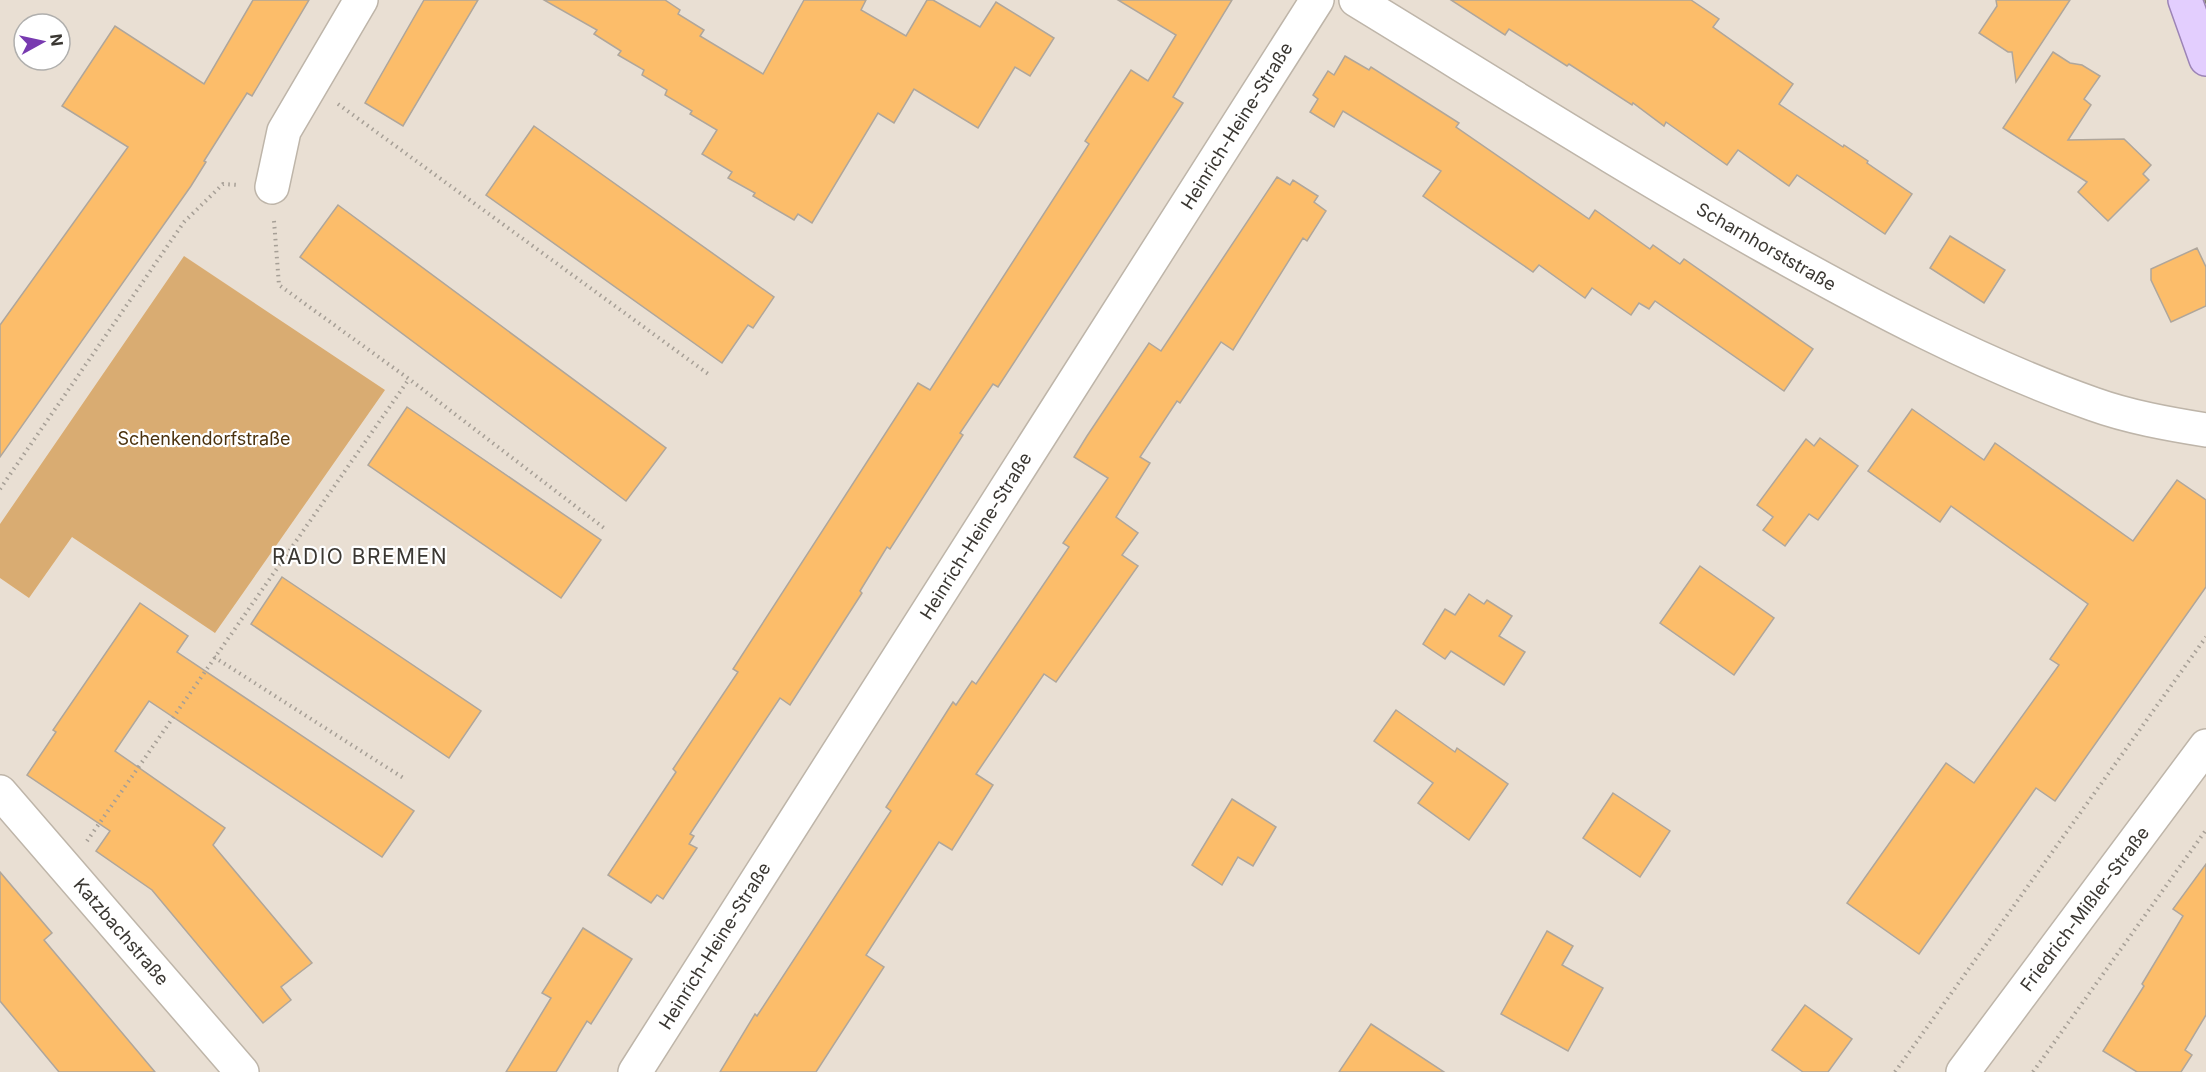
<svg xmlns="http://www.w3.org/2000/svg" width="2206" height="1072" font-family="Inter,sans-serif">
  <rect width="100%" height="100%" fill="#e9dfd3"/>
  <path fill="#d9ac72" d="M 184,256 L 385,390 L 215,633 L 72,537 L 29,598 L 0,578 L 0,524 Z"/>
  <g fill="#fcbd6a" stroke="#afa69b" stroke-width="1.5">
    <path d="M 253,0 L 309,0 L 252,96 L 247,93 L 204,161 L 206,162 L 191,186 L 0,457 L 0,325 L 128,147 L 62,106 L 115,26 L 204,84 Z"/>
    <path d="M 424,0 L 478,0 L 403,126 L 365,103 Z"/>
    <path d="M 544,0 L 665,0 L 680,10 L 678,14 L 704,30 L 700,36 L 763,74 L 804,0 L 866,0 L 861,10 L 906,36 L 927,0 L 933,0 L 980,27 L 996,2 L 1054,38 L 1030,76 L 1015,67 L 978,128 L 914,89 L 894,123 L 878,113 L 812,223 L 798,214 L 794,220 L 753,196 L 755,193 L 728,178 L 732,172 L 702,154 L 717,130 L 690,114 L 692,111 L 665,95 L 667,90 L 642,75 L 644,70 L 618,55 L 621,51 L 594,34 L 597,30 Z"/>
    <path d="M 1118,0 L 1232,0 L 1173,97 L 1183,103 L 998,387 L 993,384 L 960,433 L 963,435 L 890,549 L 887,547 L 860,591 L 862,593 L 790,705 L 780,698 L 690,834 L 694,836 L 689,844 L 697,848 L 663,899 L 657,895 L 651,903 L 608,875 L 676,772 L 673,769 L 738,672 L 733,669 L 918,383 L 930,390 L 1089,144 L 1085,141 L 1131,70 L 1148,81 L 1176,35 Z"/>
    <path d="M 1451,0 L 1691,0 L 1719,19 L 1713,27 L 1793,84 L 1779,104 L 1843,147 L 1844,145 L 1868,161 L 1867,163 L 1912,194 L 1885,234 L 1797,175 L 1789,186 L 1738,150 L 1727,165 L 1666,122 L 1664,126 L 1633,103 L 1632,105 L 1569,64 L 1567,66 L 1509,29 L 1505,35 Z"/>
    <path d="M 1996,0 L 2070,0 L 2016,82 L 2012,52 L 2008,52 L 1979,33 L 1997,6 Z"/>
    <path d="M 2053,52 L 2070,63 L 2082,65 L 2100,76 L 2084,99 L 2091,105 L 2068,140 L 2124,139 L 2151,165 L 2143,174 L 2149,180 L 2108,221 L 2078,192 L 2087,182 L 2003,128 Z"/>
    <path d="M 1345,56 L 1369,70 L 1371,67 L 1459,123 L 1456,127 L 1589,219 L 1595,210 L 1650,249 L 1653,245 L 1680,264 L 1684,259 L 1813,349 L 1784,391 L 1655,301 L 1649,309 L 1639,303 L 1631,315 L 1592,288 L 1585,298 L 1539,265 L 1533,272 L 1423,196 L 1441,171 L 1343,111 L 1334,127 L 1310,112 L 1318,99 L 1313,95 L 1328,71 L 1334,75 Z"/>
    <path d="M 534,126 L 774,297 L 753,328 L 748,325 L 722,363 L 486,195 Z"/>
    <path d="M 1277,177 L 1290,185 L 1293,180 L 1318,196 L 1314,202 L 1326,211 L 1307,241 L 1303,238 L 1233,350 L 1221,342 L 1180,403 L 1177,401 L 1140,457 L 1150,463 L 1116,517 L 1138,533 L 1122,555 L 1138,566 L 1056,682 L 1044,674 L 976,774 L 993,785 L 952,850 L 939,842 L 866,955 L 884,967 L 816,1072 L 720,1072 L 755,1014 L 757,1016 L 891,811 L 886,807 L 953,702 L 956,705 L 972,681 L 976,684 L 1069,547 L 1063,543 L 1108,478 L 1074,457 L 1087,436 L 1149,343 L 1161,351 Z"/>
    <path d="M 338,205 L 666,448 L 626,501 L 300,257 Z"/>
    <path d="M 1950,236 L 2005,270 L 1984,303 L 1930,268 Z"/>
    <path d="M 2197,248 L 2206,267 L 2206,306 L 2171,322 L 2151,280 L 2151,269 Z"/>
    <path d="M 407,407 L 601,540 L 561,598 L 368,465 Z"/>
    <path d="M 1912,409 L 1984,460 L 1995,443 L 2133,541 L 2177,480 L 2206,500 L 2206,587 L 2055,801 L 2036,788 L 1919,954 L 1847,903 L 1946,763 L 1974,783 L 2059,665 L 2050,659 L 2088,604 L 1951,506 L 1940,522 L 1868,471 Z"/>
    <path d="M 1820,438 L 1858,466 L 1818,520 L 1809,514 L 1785,546 L 1763,530 L 1773,517 L 1757,505 L 1806,439 L 1814,446 Z"/>
    <path d="M 1700,566 L 1774,618 L 1734,675 L 1660,623 Z"/>
    <path d="M 282,577 L 481,711 L 449,758 L 251,624 Z"/>
    <path d="M 1469,594 L 1484,604 L 1487,600 L 1512,616 L 1499,636 L 1525,652 L 1504,685 L 1451,651 L 1445,659 L 1423,644 L 1445,609 L 1455,615 Z"/>
    <path d="M 140,603 L 188,636 L 177,652 L 414,811 L 382,857 L 149,701 L 115,751 L 225,828 L 213,845 L 312,963 L 281,987 L 291,1000 L 263,1023 L 152,890 L 96,851 L 110,831 L 27,775 L 56,732 L 53,730 Z"/>
    <path d="M 1396,710 L 1455,752 L 1457,748 L 1508,784 L 1469,840 L 1418,803 L 1433,783 L 1374,741 Z"/>
    <path d="M 1613,793 L 1670,831 L 1640,877 L 1583,838 Z"/>
    <path d="M 1232,799 L 1276,827 L 1253,866 L 1238,857 L 1222,885 L 1192,865 Z"/>
    <path d="M 2206,864 L 2206,1015 L 2185,1050 L 2192,1055 L 2181,1072 L 2137,1072 L 2103,1051 L 2144,986 L 2142,984 L 2183,916 L 2173,909 Z"/>
    <path d="M 0,872 L 52,933 L 44,940 L 155,1072 L 59,1072 L 0,1001 Z"/>
    <path d="M 583,928 L 632,959 L 591,1024 L 587,1021 L 556,1072 L 506,1072 L 551,998 L 542,993 Z"/>
    <path d="M 1547,931 L 1573,946 L 1562,965 L 1603,988 L 1568,1051 L 1501,1014 Z"/>
    <path d="M 1805,1005 L 1852,1039 L 1828,1072 L 1803,1072 L 1772,1050 Z"/>
    <path d="M 1371,1024 L 1444,1072 L 1339,1072 Z"/>
  </g>
  <g fill="none" stroke-linecap="round" stroke-linejoin="round">
    <g stroke="#beb5a9" stroke-width="36">
      <g id="minor">
        <path d="M 1356,0 C 1492,83 1626,168 1764,246 C 1869,305 1980,364 2093,404 C 2129,417 2169,424 2206,430"/>
        <path d="M 272,187 L 284,131 L 361,0"/>
        <path d="M 0,792 L 242,1072"/>
        <path d="M 635,1072 L 1317,0"/>
        <path d="M 1963,1072 L 2206,746"/>
      </g>
    </g>
    <g stroke="#9c84b6" stroke-width="36">
      <path id="major" d="M 2185,0 L 2206,59"/>
    </g>
    <g stroke="#a69f96" stroke-width="4" stroke-dasharray="1.5 4.5" stroke-linecap="butt">
      <path d="M 338,104 L 711,376"/>
      <path d="M 274,221 L 279,285 L 409,379 L 604,528"/>
      <path d="M 0,489 L 184,222 L 223,184 L 238,185"/>
      <path d="M 214,657 L 405,779"/>
      <path d="M 87,841 L 409,379"/>
      <path d="M 1895,1072 L 2206,637"/>
      <path d="M 2033,1072 L 2206,830"/>
    </g>
    <use href="#minor" stroke="#fff" stroke-width="33"/>
    <use href="#major" stroke="#e3cefe" stroke-width="33"/>
    <path stroke="#7f7972" stroke-width="1.5" d="M 2205,0 L 2206,3"/>
  </g>
  <g text-anchor="middle" stroke-width="4.5" stroke-linejoin="round" paint-order="stroke">
    <g font-size="18" fill="#3a3732" stroke="#fff">
      <text transform="translate(1237 126) rotate(-58)" y="6">Heinrich-Heine-Straße</text>
      <text transform="translate(1766 247) rotate(30)" y="6">Scharnhorststraße</text>
      <text transform="translate(976 536) rotate(-58)" y="6">Heinrich-Heine-Straße</text>
      <text transform="translate(2085 909) rotate(-53)" y="6">Friedrich-Mißler-Straße</text>
      <text transform="translate(121 932) rotate(49)" y="6">Katzbachstraße</text>
      <text transform="translate(715 946) rotate(-58)" y="6">Heinrich-Heine-Straße</text>
    </g>
    <g font-size="18" fill="#4b320e" stroke="#fff">
      <text x="204" y="445">Schenkendorfstraße</text>
    </g>
    <g font-size="21" letter-spacing="1.5" fill="#3a3732" stroke="#fff">
      <text x="360" y="564">RADIO BREMEN</text>
    </g>
  </g>
  <g transform="translate(42 42) rotate(82)"><circle r="28" fill="#ffffff" stroke="#b0afad" stroke-width="1.5"/>
  <path d="M0-4.5L10 22L0 15L-10 22Z" fill="#783ab0"/>
  <text y="-9" font-size="16" font-weight="bold" text-anchor="middle" fill="#3a3732">N</text>
  </g>
</svg>
